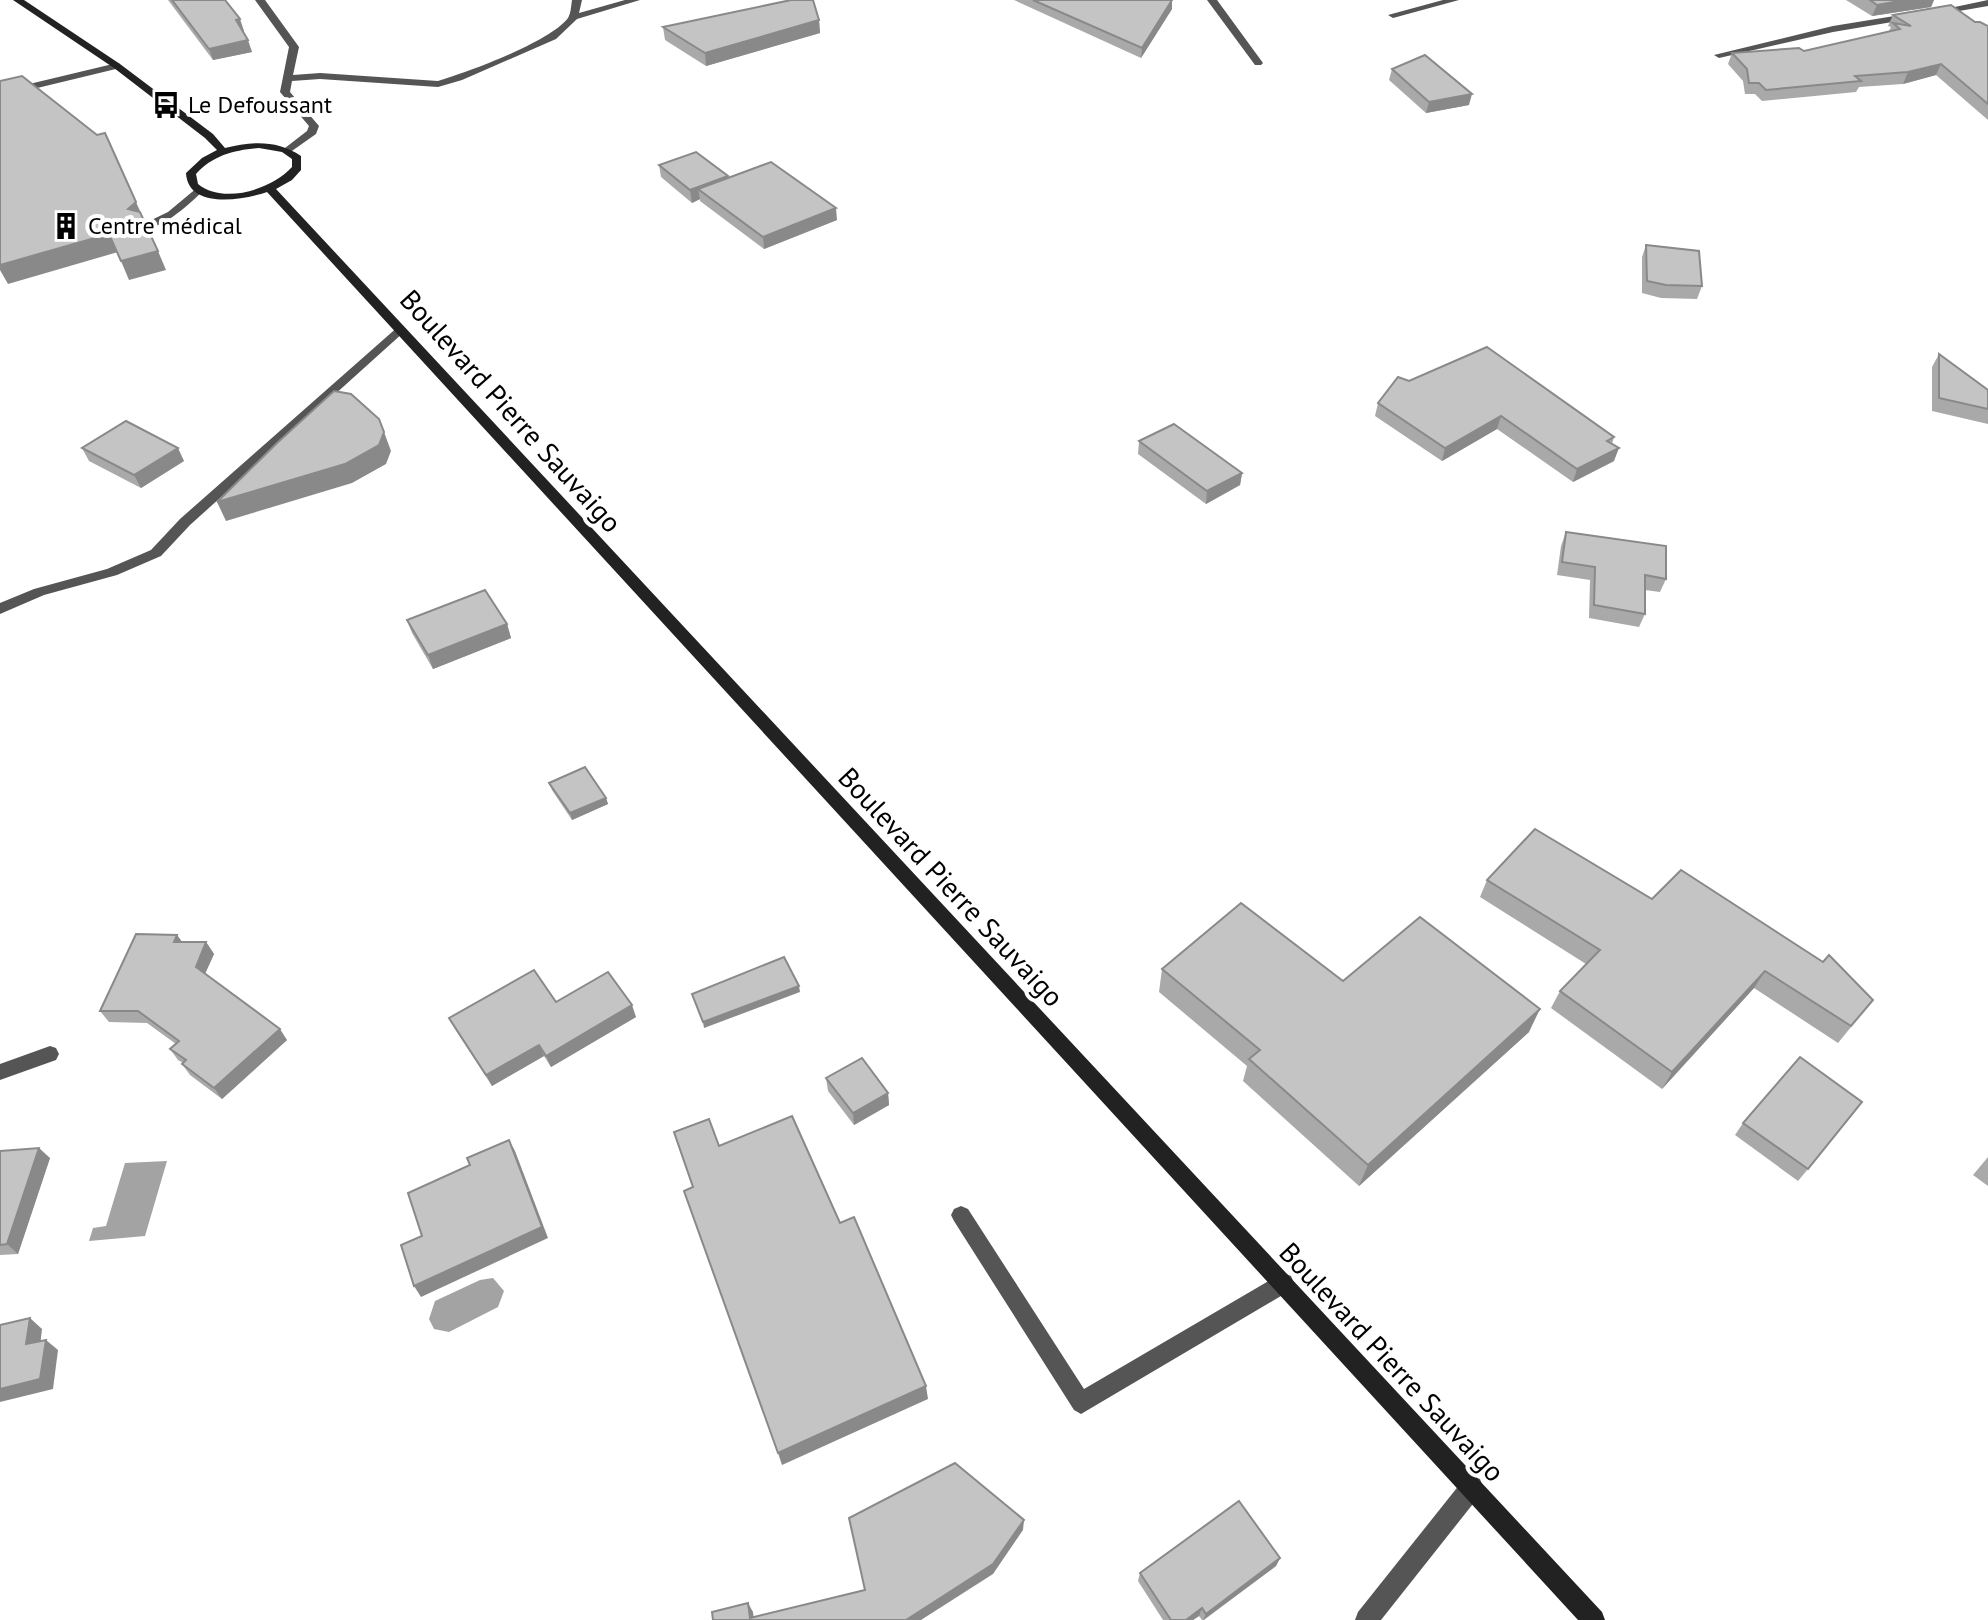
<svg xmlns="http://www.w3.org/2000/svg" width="1988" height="1620" font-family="'PT Sans',sans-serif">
  <rect width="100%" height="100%" fill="#fff"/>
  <g fill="#a3a3a3">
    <path d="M 167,1161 L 145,1236 L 89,1241 L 93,1228 L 106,1226 L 125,1163 Z"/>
    <path d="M 493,1278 L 504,1291 L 498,1307 L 449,1332 L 434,1329 L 429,1319 L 435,1301 L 480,1280 Z"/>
  </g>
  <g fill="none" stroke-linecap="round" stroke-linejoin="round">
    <g fill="#555" fill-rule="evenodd">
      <path d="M 117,63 L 120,64 L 120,68 L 0,97 L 0,91 Z"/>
      <path d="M 198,187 L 203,190 L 202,192 C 189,204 156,236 139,226 L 168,212 Z"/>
      <path d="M 961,1206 L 968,1209 L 1084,1389 L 1277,1276 L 1284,1273 L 1291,1276 L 1294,1283 L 1291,1290 L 1081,1414 L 1074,1410 L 954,1221 L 951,1215 L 954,1209 Z"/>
      <path d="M 1472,1476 L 1480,1479 L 1483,1487 L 1480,1495 L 1381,1620 L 1355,1620 L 1358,1612 L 1464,1479 Z"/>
    </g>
    <g fill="#555" fill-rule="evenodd">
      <path d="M 255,0 L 265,0 L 299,47 L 293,75 L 320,73 L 438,81 C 468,72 550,42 568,18 C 571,13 571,6 572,0 L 582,0 L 579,13 L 625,0 L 640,0 L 577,19 L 556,39 L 462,80 L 438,87 L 320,79 L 292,81 L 290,92 L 319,126 L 316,134 L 289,153 L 285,152 L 285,148 L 307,131 L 309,126 L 280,92 L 289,47 Z"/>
      <path d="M 1207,0 L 1217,0 L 1263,63 L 1261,65 L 1255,65 Z"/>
      <path d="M 1443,0 L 1459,0 L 1393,18 L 1388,15 Z"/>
      <path d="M 1988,0 L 1988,6 L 1936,15 L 1931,12 Z"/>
      <path d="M 1913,13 L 1918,16 L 1916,18 L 1833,32 L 1719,58 L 1714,55 L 1833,26 Z"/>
      <path d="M 400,325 L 406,329 L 404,332 L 190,525 L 161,556 L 117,575 L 44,595 L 0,614 L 0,603 L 34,589 L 107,569 L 151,550 L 180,519 Z"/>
      <path d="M 50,1046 L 56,1048 L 59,1054 L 56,1060 L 0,1080 L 0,1064 Z"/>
    </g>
    <path fill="#222" fill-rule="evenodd" d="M 13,0 L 24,0 L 120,64 L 213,134 L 225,148 C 252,141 278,140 301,156 L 301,170 L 292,180 L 276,189 L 1602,1612 L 1605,1620 L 1578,1620 L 267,192 C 244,200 188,210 186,173 L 202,158 L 217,150 L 205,138 L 114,68 ZM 259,148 L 282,152 L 292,159 L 292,167 C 272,189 224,205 198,184 L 196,174 C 213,155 235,150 259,148 Z"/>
  </g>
  <g fill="#a9a9a9">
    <path d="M 168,0 L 225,0 L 244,31 L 242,31 L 252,52 L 213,60 Z"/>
    <path d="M 1014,0 L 1172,0 L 1172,9 L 1141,58 Z"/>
    <path d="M 1846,0 L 1934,0 L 1931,7 L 1872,16 Z"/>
    <path d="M 1893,15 L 1975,22 L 1988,26 L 1988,120 L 1936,75 L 1903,84 L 1859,87 L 1856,92 L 1762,101 L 1755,94 L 1745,94 L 1743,81 L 1728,64 L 1732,53 L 1804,51 L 1889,31 L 1891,27 L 1888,26 Z"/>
    <path d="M 819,20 L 820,33 L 706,66 L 665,40 L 663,27 Z"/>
    <path d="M 1392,69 L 1469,105 L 1426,113 L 1389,80 Z"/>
    <path d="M 659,165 L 728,176 L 728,178 L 837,220 L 764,249 L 700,201 L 700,199 L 692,203 L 661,177 Z"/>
    <path d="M 1646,245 L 1702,286 L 1697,299 L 1661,298 L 1642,293 L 1642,257 Z"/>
    <path d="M 1939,354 L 1988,390 L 1988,424 L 1932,411 L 1932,367 Z"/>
    <path d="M 1409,381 L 1614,437 L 1612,444 L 1614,461 L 1573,482 L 1497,429 L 1442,461 L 1375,416 L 1378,403 Z"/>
    <path d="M 1139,441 L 1242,473 L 1240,485 L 1206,504 L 1138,454 Z"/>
    <path d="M 82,448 L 184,461 L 141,488 L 89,461 Z"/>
    <path d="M 1566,532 L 1666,579 L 1660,592 L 1645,590 L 1645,614 L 1639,627 L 1589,618 L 1590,580 L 1557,575 L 1561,546 Z"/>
    <path d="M 407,620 L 507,624 L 511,638 L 433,669 L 412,633 Z"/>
    <path d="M 549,783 L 606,798 L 608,804 L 572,820 L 552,790 Z"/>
    <path d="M 1487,880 L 1652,899 L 1860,1016 L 1838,1043 L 1754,988 L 1662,1089 L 1551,1008 L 1560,991 L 1586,964 L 1480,897 Z"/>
    <path d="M 177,935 L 182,942 L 206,942 L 214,954 L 205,974 L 287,1040 L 222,1099 L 190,1075 L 182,1064 L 183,1063 L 178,1060 L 170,1049 L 176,1044 L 147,1023 L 109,1022 L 100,1011 Z"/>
    <path d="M 1162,969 L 1343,981 L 1529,1032 L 1359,1186 L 1243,1081 L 1247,1066 L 1159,992 Z"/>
    <path d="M 556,1002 L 636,1017 L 551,1067 L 544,1056 L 492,1086 L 455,1029 L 449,1018 Z"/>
    <path d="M 826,1078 L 888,1093 L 889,1105 L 854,1125 L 828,1091 Z"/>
    <path d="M 1743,1123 L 1808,1169 L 1798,1181 L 1735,1135 Z"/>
    <path d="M 0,1151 L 50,1158 L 18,1254 L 0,1255 Z"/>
    <path d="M 1988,1157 L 1988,1186 L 1973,1175 Z"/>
    <path d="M 1280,1558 L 1276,1566 L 1204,1620 L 1202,1620 L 1199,1616 L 1193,1620 L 1163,1620 L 1138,1581 L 1140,1573 Z"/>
  </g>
  <g fill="#898989">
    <path d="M 1172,0 L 1172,9 L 1141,58 L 1142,48 Z"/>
    <path d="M 1905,0 L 1934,0 L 1931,7 L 1872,16 L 1877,5 Z"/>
    <path d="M 240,19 L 244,31 L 240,31 L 236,20 Z"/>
    <path d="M 819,20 L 820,33 L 706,66 L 705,53 Z"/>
    <path d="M 248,40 L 252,52 L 213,60 L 209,49 Z"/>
    <path d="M 1941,64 L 1936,75 L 1903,84 L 1908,72 Z"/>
    <path d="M 1472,94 L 1469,105 L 1426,113 L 1429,102 Z"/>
    <path d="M 728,176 L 730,188 L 698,189 L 700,199 L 692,203 L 690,190 Z"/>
    <path d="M 136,202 L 144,220 L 128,209 Z"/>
    <path d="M 836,208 L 837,220 L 764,249 L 763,237 Z"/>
    <path d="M 109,234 L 118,252 L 8,284 L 0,270 L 0,265 Z"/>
    <path d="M 158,251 L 166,270 L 129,280 L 121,261 Z"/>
    <path d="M 1501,416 L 1497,429 L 1442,461 L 1445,448 Z"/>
    <path d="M 384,432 L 391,451 L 386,464 L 352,483 L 226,521 L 217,502 Z"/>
    <path d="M 178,448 L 184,461 L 141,488 L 134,475 Z"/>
    <path d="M 1619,448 L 1614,461 L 1573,482 L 1577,469 Z"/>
    <path d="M 1242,473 L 1240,485 L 1206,504 L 1207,491 Z"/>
    <path d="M 507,624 L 511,638 L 433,669 L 428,655 Z"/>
    <path d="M 606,798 L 608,804 L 572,820 L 570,813 Z"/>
    <path d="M 177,935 L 185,946 L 174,942 Z"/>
    <path d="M 206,942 L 214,954 L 203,978 L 196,967 Z"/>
    <path d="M 1765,971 L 1754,988 L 1662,1089 L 1672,1072 Z"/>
    <path d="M 799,986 L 800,992 L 704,1028 L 703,1022 Z"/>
    <path d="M 632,1005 L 636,1017 L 551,1067 L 546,1056 Z"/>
    <path d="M 1540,1009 L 1529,1032 L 1359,1186 L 1368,1165 Z"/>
    <path d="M 280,1029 L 287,1040 L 222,1099 L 214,1088 Z"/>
    <path d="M 539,1045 L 544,1056 L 492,1086 L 486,1075 Z"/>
    <path d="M 888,1093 L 889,1105 L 854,1125 L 853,1113 Z"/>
    <path d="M 509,1140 L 515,1151 L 548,1238 L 421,1297 L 414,1286 Z"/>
    <path d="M 39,1148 L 50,1158 L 18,1254 L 7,1244 Z"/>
    <path d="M 30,1318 L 42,1329 L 39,1355 L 26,1344 Z"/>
    <path d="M 46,1340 L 58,1350 L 53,1389 L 0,1402 L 0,1389 Z"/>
    <path d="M 926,1386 L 928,1399 L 782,1465 L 778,1453 Z"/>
    <path d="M 1024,1520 L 1023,1530 L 993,1574 L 921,1620 L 906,1620 Z"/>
    <path d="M 1280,1558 L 1276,1566 L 1203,1620 L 1206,1614 Z"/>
    <path d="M 748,1603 L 753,1612 L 754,1620 L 751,1620 Z"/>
    <path d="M 1202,1608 L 1199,1616 L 1193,1620 L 1186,1620 Z"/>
  </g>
  <g fill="#c4c4c4" stroke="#898989" stroke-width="2">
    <path d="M 172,0 L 225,0 L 240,19 L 236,20 L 248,40 L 209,49 Z"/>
    <path d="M 791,0 L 813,0 L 819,20 L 705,53 L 663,27 Z"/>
    <path d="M 1033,0 L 1172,0 L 1142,48 Z"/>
    <path d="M 1870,0 L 1905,0 L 1877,5 Z"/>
    <path d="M 1951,5 L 1975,22 L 1980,22 L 1988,26 L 1988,104 L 1941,64 L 1908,72 L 1855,76 L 1861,81 L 1766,90 L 1759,83 L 1749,83 L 1747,69 L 1732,53 L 1799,48 L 1804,51 L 1900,29 L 1893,23 L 1911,26 L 1893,15 Z"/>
    <path d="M 1425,55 L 1472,94 L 1429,102 L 1392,69 Z"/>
    <path d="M 22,76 L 97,135 L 105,133 L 136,202 L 128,209 L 140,212 L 158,251 L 121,261 L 109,234 L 0,265 L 0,81 Z"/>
    <path d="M 696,152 L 728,176 L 690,190 L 659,165 Z"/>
    <path d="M 771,162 L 836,208 L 763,237 L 698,189 Z"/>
    <path d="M 1646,245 L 1699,251 L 1702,286 L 1666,285 L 1647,281 Z"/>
    <path d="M 1487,347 L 1614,437 L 1607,441 L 1619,448 L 1577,469 L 1501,416 L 1445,448 L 1378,403 L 1398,377 L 1409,381 Z"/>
    <path d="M 1939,354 L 1988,390 L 1988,409 L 1939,398 Z"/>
    <path d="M 334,391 L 351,394 L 379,419 L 384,432 L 379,445 L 345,464 L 217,502 L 277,443 Z"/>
    <path d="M 126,421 L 178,448 L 134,475 L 82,448 Z"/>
    <path d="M 1174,424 L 1242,473 L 1207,491 L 1139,441 Z"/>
    <path d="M 1566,532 L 1666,546 L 1666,579 L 1645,575 L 1645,614 L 1594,605 L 1595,567 L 1562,562 Z"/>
    <path d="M 485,590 L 507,624 L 428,655 L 407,620 Z"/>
    <path d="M 585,767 L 606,798 L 570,813 L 549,783 Z"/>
    <path d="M 1535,829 L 1652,899 L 1681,870 L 1823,962 L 1829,955 L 1873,1000 L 1851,1026 L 1765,971 L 1672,1072 L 1560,991 L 1600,950 L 1487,880 Z"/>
    <path d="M 1241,903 L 1343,981 L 1420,917 L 1540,1009 L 1368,1165 L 1249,1059 L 1260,1050 L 1162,969 Z"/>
    <path d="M 136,934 L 177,935 L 174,942 L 206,942 L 196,967 L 280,1029 L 214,1088 L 182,1064 L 186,1060 L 170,1049 L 179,1041 L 138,1011 L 100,1011 Z"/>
    <path d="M 784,957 L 799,986 L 703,1022 L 692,994 Z"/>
    <path d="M 534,970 L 556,1002 L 608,972 L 632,1005 L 546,1056 L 539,1045 L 486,1075 L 449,1018 Z"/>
    <path d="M 1800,1057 L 1862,1102 L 1808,1169 L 1743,1123 Z"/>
    <path d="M 862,1058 L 888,1093 L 853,1113 L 826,1078 Z"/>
    <path d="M 792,1116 L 840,1223 L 854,1217 L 926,1386 L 778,1453 L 684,1191 L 693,1187 L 674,1132 L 709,1119 L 719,1146 Z"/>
    <path d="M 509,1140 L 542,1227 L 414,1286 L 401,1245 L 422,1236 L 408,1193 L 470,1165 L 467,1158 Z"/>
    <path d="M 39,1148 L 7,1244 L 0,1245 L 0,1151 Z"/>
    <path d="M 30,1318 L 26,1344 L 46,1340 L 40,1379 L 0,1389 L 0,1325 Z"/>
    <path d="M 955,1463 L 1024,1520 L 993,1564 L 906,1620 L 713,1620 L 712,1612 L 748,1603 L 750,1618 L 865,1590 L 849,1518 Z"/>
    <path d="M 1239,1501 L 1280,1558 L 1206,1614 L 1202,1608 L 1186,1620 L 1171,1620 L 1140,1573 Z"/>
  </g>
  <defs>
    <g id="bus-bare" transform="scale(2.16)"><path d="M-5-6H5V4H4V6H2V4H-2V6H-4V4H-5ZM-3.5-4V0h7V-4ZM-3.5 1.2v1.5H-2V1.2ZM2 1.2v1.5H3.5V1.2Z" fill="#000" stroke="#fff" stroke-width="2.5" paint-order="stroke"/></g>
    <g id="building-bare" transform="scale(2.16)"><path d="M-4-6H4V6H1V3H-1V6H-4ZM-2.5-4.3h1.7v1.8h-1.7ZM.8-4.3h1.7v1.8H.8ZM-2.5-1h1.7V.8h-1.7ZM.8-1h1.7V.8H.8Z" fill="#000" stroke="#fff" stroke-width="2.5" paint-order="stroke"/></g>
  </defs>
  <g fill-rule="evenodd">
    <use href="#bus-bare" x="166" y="105"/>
    <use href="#building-bare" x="66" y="226"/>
  </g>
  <g text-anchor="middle" stroke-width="8" stroke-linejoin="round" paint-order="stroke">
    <g font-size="24" fill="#000" stroke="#fff" text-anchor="start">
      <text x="188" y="113">Le Defoussant</text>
      <text x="88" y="234">Centre médical</text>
    </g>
    <g font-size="28" fill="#000" stroke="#fff">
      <text transform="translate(511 411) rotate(48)" y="10">Boulevard Pierre Sauvaigo</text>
      <text transform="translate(951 887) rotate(47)" y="10">Boulevard Pierre Sauvaigo</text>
      <text transform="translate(1392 1362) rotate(47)" y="10">Boulevard Pierre Sauvaigo</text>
    </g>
  </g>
</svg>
